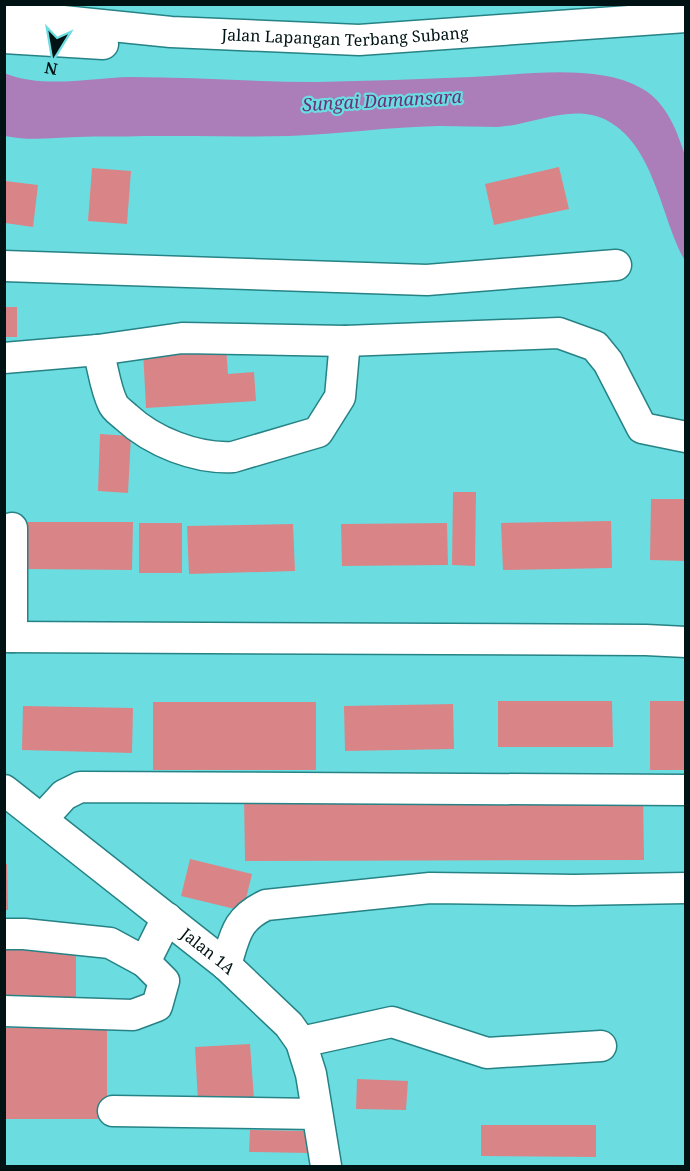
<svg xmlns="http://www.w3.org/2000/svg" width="690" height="1171" font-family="'Noto Serif',serif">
  <rect width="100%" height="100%" fill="#6bdde1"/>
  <path fill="#ab7eba" d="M 4,73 C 44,89 89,78 130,77 C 193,77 255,82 317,82 C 368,81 420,79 471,77 C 521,75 597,63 641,88 C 667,102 678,133 686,159 L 685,261 C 661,218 655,147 608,121 C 574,102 533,125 498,127 C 478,127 458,126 439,126 C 389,127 339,134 290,136 C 241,137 193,136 144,136 C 122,137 99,136 77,137 C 52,138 29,141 5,136 Z"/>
  <g fill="#d98588">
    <path d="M 559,167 L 569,209 L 494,225 L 485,184 Z"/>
    <path d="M 92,168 L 131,171 L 127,224 L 88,221 Z"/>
    <path d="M 5,181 L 38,185 L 33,227 L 5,223 Z"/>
    <rect x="4" y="307" width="13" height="30"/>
    <path d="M 226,346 L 228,374 L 254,372 L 256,401 L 146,408 L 143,351 Z"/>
    <path d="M 100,434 L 131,436 L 128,493 L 98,491 Z"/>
    <path d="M 453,492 L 476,492 L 475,566 L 452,565 Z"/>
    <path d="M 651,499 L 686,499 L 686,561 L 650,560 Z"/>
    <path d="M 611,521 L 612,568 L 503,570 L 501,523 Z"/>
    <path d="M 24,522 L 133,522 L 132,570 L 24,569 Z"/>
    <rect x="139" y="523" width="43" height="50"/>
    <path d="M 447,523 L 448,565 L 342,566 L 341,524 Z"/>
    <path d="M 293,524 L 295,571 L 189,574 L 187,526 Z"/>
    <path d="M 498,701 L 612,701 L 613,747 L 498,747 Z"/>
    <rect x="650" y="701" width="36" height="69"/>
    <rect x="153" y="702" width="163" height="68"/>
    <path d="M 453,704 L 454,749 L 345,751 L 344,706 Z"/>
    <path d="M 23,706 L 133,708 L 132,753 L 22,750 Z"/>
    <path d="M 643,794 L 644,860 L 245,861 L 244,796 Z"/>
    <path d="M 190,859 L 252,874 L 243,911 L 181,896 Z"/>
    <path d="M 4,864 L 7,864 L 8,910 L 4,910 Z"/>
    <rect x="4" y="947" width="72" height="54"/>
    <rect x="4" y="1028" width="103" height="91"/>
    <path d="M 250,1044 L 254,1099 L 198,1102 L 195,1047 Z"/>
    <path d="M 357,1079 L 408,1081 L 406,1110 L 356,1109 Z"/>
    <path d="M 481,1125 L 596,1125 L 596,1157 L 481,1156 Z"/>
    <path d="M 250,1130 L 309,1131 L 309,1153 L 249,1152 Z"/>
  </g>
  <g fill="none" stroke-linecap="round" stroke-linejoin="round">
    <g stroke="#268285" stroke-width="33">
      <g id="minor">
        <path id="s1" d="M 4,15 L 171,32 L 359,40 L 686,17"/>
        <path d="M 4,38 L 103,44"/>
        <path d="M 4,266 L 427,280 L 616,265"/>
        <path d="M 98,350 C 103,367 105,388 113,404 C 115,409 122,413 126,417 C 153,442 196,459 233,457 L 318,432 L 340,397 L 345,341"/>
        <path d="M 4,358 L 98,350 L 182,338 L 345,341 L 559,333 L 595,346 L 608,362 L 642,428 L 686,437"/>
        <path d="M 12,528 L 12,637"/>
        <path d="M 4,637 L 646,640 L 686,642"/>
        <path id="s2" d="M 4,790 L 226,965 L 289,1025 L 301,1042 L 311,1074 L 326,1166"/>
        <path d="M 42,819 L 64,795 L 80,787 L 686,790"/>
        <path d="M 4,934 L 24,934 L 110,943 L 145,962 L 167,918"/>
        <path d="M 226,965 C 235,936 236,919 266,905 L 430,888 L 574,890 L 686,888"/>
        <path d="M 4,1011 L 133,1015 L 157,1006 L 164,981 L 145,962"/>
        <path d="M 301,1042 L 392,1022 L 487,1053 L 601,1046"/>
        <path d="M 113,1111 L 317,1114"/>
      </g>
    </g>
    <use href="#minor" stroke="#fff" stroke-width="30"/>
  </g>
  <g text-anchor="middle" stroke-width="4.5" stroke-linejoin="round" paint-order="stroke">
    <g font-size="16" fill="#001314" stroke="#6bdde1">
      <text dy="6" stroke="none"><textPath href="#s1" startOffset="342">Jalan Lapangan Terbang Subang</textPath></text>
      <text dy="6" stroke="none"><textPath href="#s2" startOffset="260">Jalan 1A</textPath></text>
    </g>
    <g font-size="18" font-style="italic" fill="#69317a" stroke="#6bdde1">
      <text transform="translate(382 101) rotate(-3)" y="6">Sungai Damansara</text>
    </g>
  </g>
  <rect width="690" height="1171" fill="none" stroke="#001314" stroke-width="12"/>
  <g transform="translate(54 54) rotate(191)" stroke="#6bdde1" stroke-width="4.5" paint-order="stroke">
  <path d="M0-4.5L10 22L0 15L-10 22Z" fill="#001314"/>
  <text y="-9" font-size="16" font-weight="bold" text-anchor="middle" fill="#001314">N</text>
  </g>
</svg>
